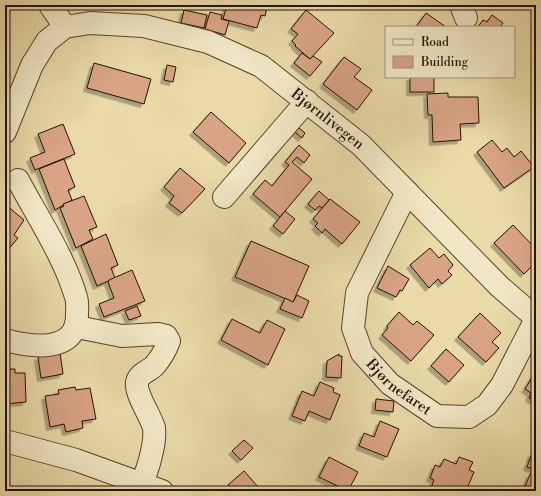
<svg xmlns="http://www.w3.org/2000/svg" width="541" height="496" font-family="'Libre Bodoni',serif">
  <defs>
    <filter id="shadow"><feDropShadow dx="-3.5" dy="3.5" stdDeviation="0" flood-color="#0004"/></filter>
  </defs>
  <rect width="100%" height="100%" fill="#e9daa8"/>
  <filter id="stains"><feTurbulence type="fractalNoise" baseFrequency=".005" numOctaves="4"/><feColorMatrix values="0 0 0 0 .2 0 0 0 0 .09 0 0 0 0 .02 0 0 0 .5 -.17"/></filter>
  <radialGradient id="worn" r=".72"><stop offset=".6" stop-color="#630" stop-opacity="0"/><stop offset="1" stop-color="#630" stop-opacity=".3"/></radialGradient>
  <g fill="#d8a485" stroke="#231201" filter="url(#shadow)">
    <path d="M 227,5 L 261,5 L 267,7 L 265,16 L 261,15 L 257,28 L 223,19 Z"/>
    <path d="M 184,10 L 207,15 L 204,28 L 181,23 Z"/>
    <path d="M 306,10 L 334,33 L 310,59 L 295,46 L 296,45 L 292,41 L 298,34 L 291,29 Z"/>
    <path d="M 210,12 L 222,15 L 221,19 L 229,21 L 225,35 L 205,29 Z"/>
    <path d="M 426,13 L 446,27 L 416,27 Z"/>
    <path d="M 492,15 L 503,23 L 500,27 L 478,27 L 483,20 L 487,22 Z"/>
    <path d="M 302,53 L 310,59 L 313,56 L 322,62 L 310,76 L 294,63 Z"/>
    <path d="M 344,57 L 361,69 L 354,77 L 372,90 L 357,110 L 323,84 Z"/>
    <path d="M 94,63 L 151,79 L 144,104 L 87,88 Z"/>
    <path d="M 167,65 L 176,67 L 173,82 L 164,80 Z"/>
    <rect x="410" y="77" width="24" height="15"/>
    <path d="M 448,93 L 448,97 L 478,97 L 479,123 L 460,124 L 461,140 L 433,142 L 432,115 L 428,115 L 427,94 Z"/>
    <path d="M 211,112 L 246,143 L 229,163 L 193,132 Z"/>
    <path d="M 63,124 L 75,154 L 35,170 L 30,158 L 45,152 L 38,134 Z"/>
    <path d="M 299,128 L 305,133 L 302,138 L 295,132 Z"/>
    <path d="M 492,140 L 502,152 L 507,148 L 514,157 L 521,151 L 534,167 L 504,188 L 477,152 Z"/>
    <path d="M 299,145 L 310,155 L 304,163 L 297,157 L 292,162 L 312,179 L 280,217 L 253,194 L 265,180 L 272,186 L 289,165 L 285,162 Z"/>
    <path d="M 64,159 L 75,187 L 68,190 L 72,200 L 55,210 L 39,169 Z"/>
    <path d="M 180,168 L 205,189 L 182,213 L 169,203 L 174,196 L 164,187 Z"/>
    <path d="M 319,191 L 329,200 L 322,208 L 319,206 L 315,210 L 308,204 Z"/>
    <path d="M 84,196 L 97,227 L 89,230 L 93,239 L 76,248 L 60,208 L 64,206 L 63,204 Z"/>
    <path d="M 330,199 L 360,222 L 342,244 L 325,229 L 322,233 L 315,226 L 318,223 L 313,219 Z"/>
    <path d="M 6,205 L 24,220 L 14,235 L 18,238 L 7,251 L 5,249 Z"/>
    <path d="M 285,211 L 295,219 L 283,234 L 273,226 Z"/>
    <path d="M 513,225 L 536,249 L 536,262 L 524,274 L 494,243 Z"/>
    <path d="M 106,234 L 118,265 L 111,268 L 115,278 L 97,286 L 81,246 Z"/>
    <path d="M 251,241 L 309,266 L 293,302 L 235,277 Z"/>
    <path d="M 430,248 L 439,258 L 444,254 L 453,265 L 448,271 L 452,275 L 442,284 L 438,279 L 429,288 L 410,265 Z"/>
    <path d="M 388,266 L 409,279 L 402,291 L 400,290 L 396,297 L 377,288 Z"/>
    <path d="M 132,270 L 145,301 L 104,317 L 99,304 L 114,298 L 108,282 L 109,280 Z"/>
    <path d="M 297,295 L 309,301 L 302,318 L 280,309 L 285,298 L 293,302 Z"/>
    <path d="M 137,306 L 141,316 L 129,320 L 125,311 Z"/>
    <path d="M 399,312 L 413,325 L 417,321 L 434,335 L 411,361 L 382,335 L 388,328 L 387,326 Z"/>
    <path d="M 480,313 L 501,333 L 492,342 L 499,348 L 486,362 L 458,337 Z"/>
    <path d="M 232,319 L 260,333 L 267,320 L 285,329 L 268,365 L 221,340 Z"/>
    <path d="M 446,349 L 464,365 L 449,382 L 431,366 Z"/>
    <path d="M 60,353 L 63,374 L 41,378 L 38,357 Z"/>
    <path d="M 339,354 L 339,356 L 342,356 L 341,378 L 326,377 L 327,361 Z"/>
    <path d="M 5,369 L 15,369 L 15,373 L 25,373 L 26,402 L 5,404 Z"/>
    <path d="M 536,371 L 536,402 L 529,398 L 531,393 L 525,389 Z"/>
    <path d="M 320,382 L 334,388 L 333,392 L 340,395 L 330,420 L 309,411 L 305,421 L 292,416 L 302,391 L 314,396 Z"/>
    <path d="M 75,387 L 76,390 L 90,388 L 96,419 L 82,421 L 83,428 L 66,432 L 64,424 L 50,427 L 45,396 L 59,394 L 58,390 Z"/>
    <path d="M 376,399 L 394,401 L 393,412 L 375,410 Z"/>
    <path d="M 380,421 L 399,429 L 387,457 L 359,446 L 364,433 L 374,437 Z"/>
    <path d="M 244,440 L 253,448 L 241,460 L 232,451 Z"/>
    <path d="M 532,453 L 536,454 L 536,470 L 527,467 Z"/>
    <path d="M 329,457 L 358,472 L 348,491 L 319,477 Z"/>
    <path d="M 459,457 L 473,462 L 469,470 L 474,472 L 466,491 L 438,491 L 431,488 L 434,480 L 430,478 L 435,465 L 440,467 L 444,459 L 456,464 Z"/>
    <path d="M 244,471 L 259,488 L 256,491 L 234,491 L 228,485 Z"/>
    <path d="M 530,474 L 536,476 L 536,491 L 525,487 Z"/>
    <path d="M 12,486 L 25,491 L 10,491 Z"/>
  </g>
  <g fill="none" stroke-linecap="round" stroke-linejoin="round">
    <g stroke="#54442b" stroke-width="24">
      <g id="minor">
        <path d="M 50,5 L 65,27"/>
        <path d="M 461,5 L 466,18"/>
        <path id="s1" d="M 5,132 L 32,65 L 47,41 L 65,27 L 90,23 L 144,26 L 208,42 L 261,66 L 361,145 L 500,287 L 536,318"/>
        <path id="s2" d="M 407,192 L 357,293 L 353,328 L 362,353 L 390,384 L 437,416 L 469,417 L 487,405 L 502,385 L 536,319"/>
        <path d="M 224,197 L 307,101"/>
        <path d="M 77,327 L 122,336 L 158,334 L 166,336 L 169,341 C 166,349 161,358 155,365 C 150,371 139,373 137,382 C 135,394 151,416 154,428 C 156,442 148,470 142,482"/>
        <path d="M 5,340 C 31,347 77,354 77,315 C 77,310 78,303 76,297 C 64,256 38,218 18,180"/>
        <path d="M 5,441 L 76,460 L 162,491"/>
      </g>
    </g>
    <use href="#minor" stroke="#f1e7c6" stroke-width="22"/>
  </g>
  <g text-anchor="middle" stroke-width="3.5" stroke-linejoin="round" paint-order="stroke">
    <g font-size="15" fill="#231201" stroke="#f1e7c6">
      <text dy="5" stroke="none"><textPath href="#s1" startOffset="412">Bjørnlivegen</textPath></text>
      <text dy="5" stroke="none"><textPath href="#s2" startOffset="225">Bjørnefaret</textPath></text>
    </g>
  </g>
  <rect width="541" height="496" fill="none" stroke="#e9daa8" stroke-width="20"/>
  <rect x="6" y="6" width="529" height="484" fill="none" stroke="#231201" stroke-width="2"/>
  <rect x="10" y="10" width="521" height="476" fill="none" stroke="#231201"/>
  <rect x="385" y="26" width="130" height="52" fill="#f1e7c6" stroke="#9f9277"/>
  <rect x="393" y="39" width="20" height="6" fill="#f1e7c6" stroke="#9f9277"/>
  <text x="421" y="46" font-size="12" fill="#231201">Road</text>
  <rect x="393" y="56" width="20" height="12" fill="#d8a485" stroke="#9f9277"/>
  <text x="421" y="66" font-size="12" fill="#231201">Building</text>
  <rect width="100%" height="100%" filter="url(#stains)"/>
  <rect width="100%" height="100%" fill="url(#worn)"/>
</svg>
